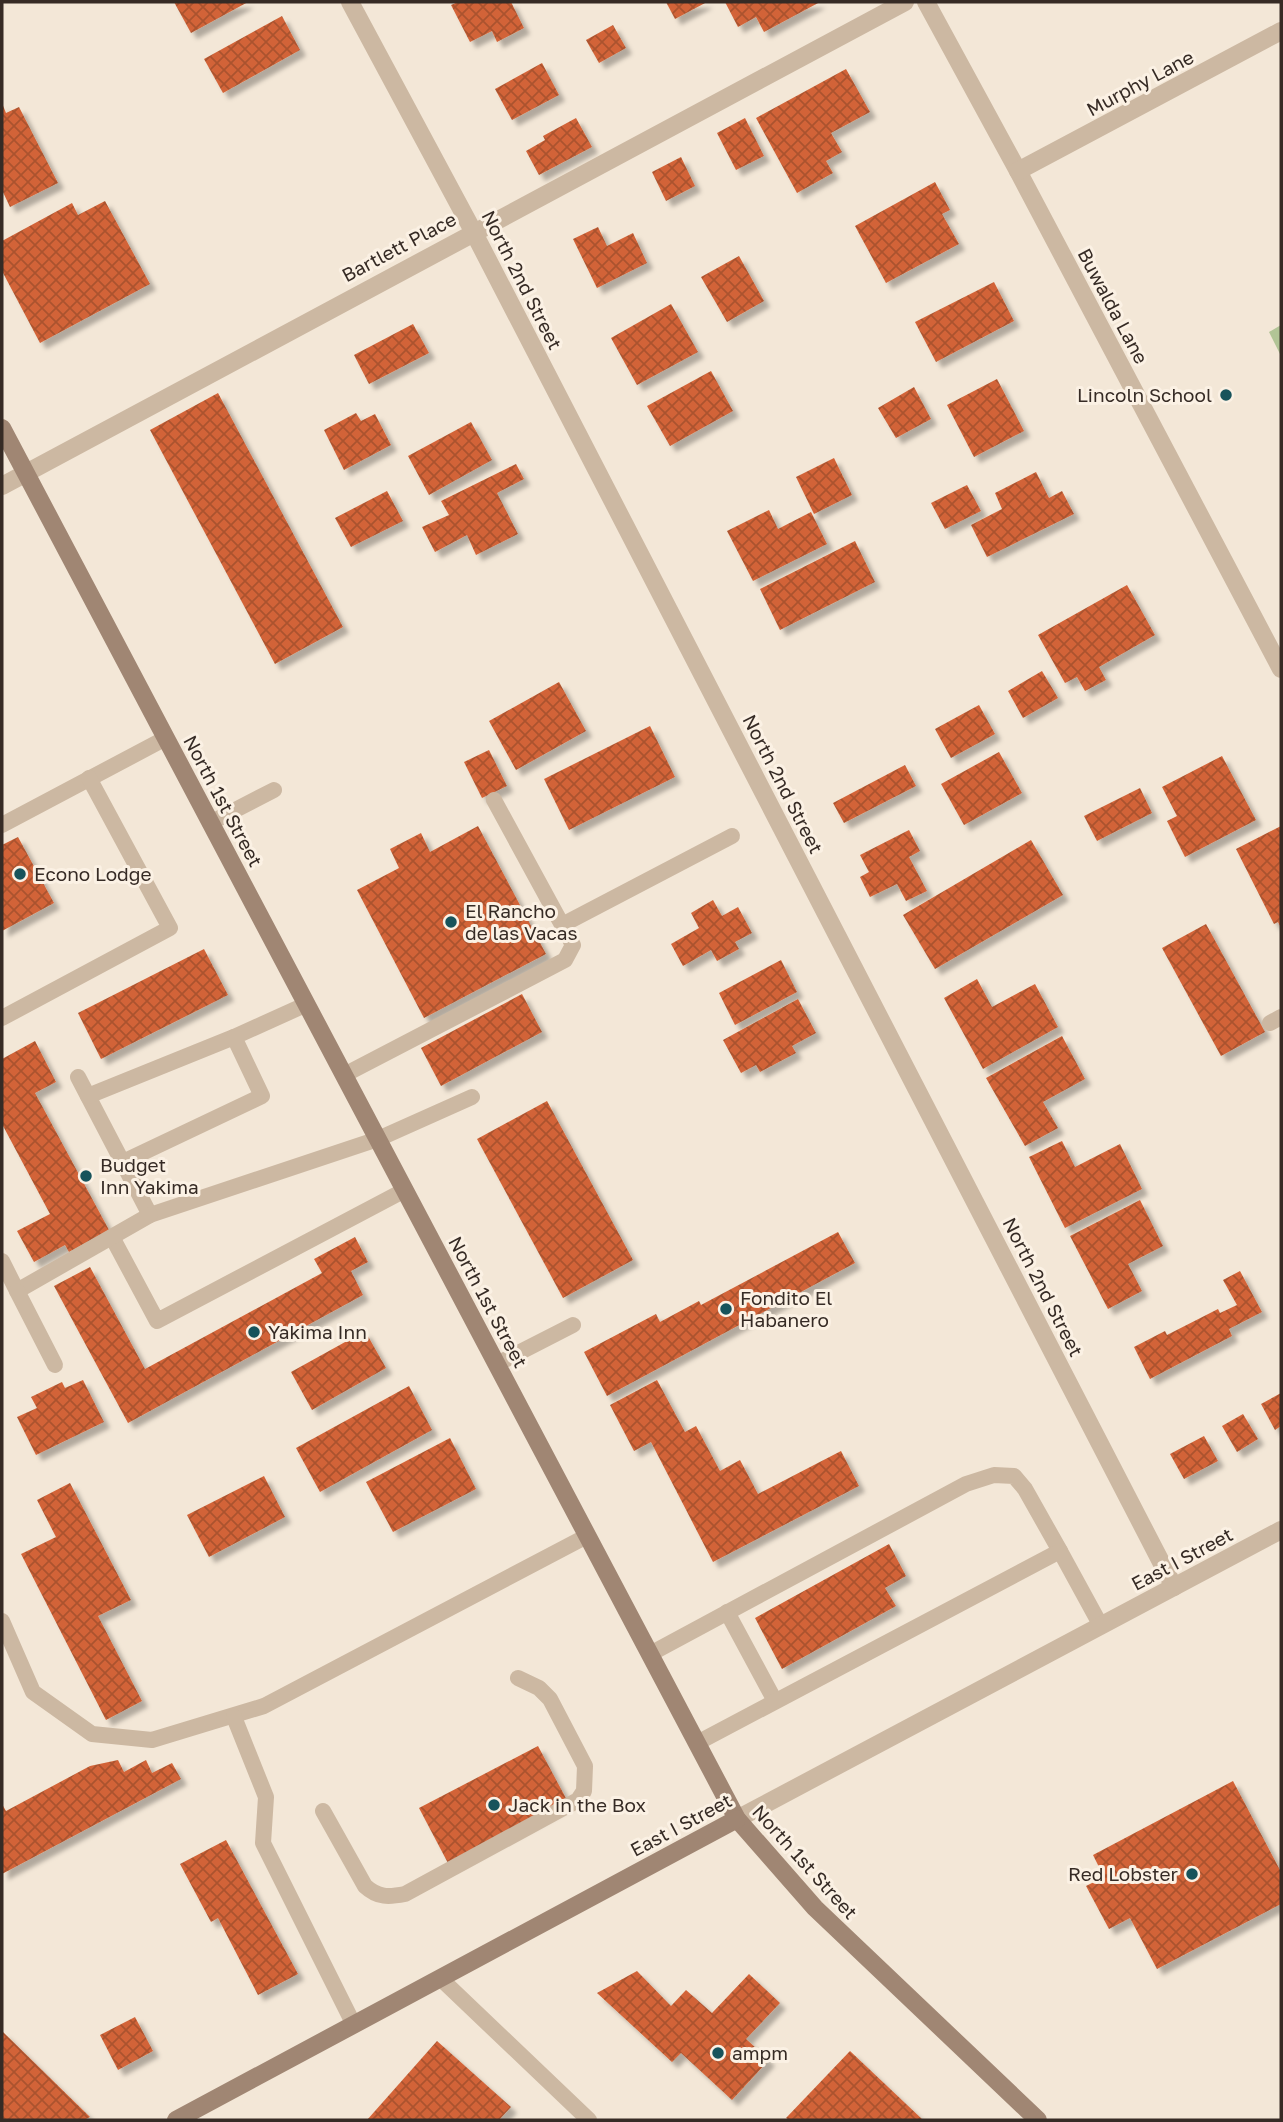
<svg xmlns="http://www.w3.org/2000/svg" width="1283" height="2122" font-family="'Golos Text',sans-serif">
  <defs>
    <pattern id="building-cross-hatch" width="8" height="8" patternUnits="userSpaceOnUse" patternTransform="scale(1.75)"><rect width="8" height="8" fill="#d26437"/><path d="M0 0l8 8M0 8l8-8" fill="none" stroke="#ab532e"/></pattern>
    <filter id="shadow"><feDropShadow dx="6" dy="6" stdDeviation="2" flood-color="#0004"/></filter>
  </defs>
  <rect width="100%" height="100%" fill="#f3e7d7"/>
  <path fill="#b2c496" d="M 1281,325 L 1281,356 L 1269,332 Z"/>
  <g fill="url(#building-cross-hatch)" filter="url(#shadow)">
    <path d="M 174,2 L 248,2 L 191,33 Z"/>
    <path d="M 458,2 L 511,2 L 524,28 L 497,42 L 492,31 L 470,42 L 451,5 Z"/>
    <path d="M 666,2 L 707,2 L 675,19 Z"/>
    <path d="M 725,2 L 820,2 L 764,32 L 756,17 L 738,27 Z"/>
    <path d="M 282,16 L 300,50 L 223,93 L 204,59 Z"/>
    <path d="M 613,25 L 626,48 L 599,63 L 586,40 Z"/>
    <path d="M 542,63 L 559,95 L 512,120 L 495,89 Z"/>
    <path d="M 846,69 L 870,112 L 831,133 L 842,152 L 826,161 L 833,173 L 797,193 L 756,118 Z"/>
    <path d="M 2,103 L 6,113 L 19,107 L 58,183 L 10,207 L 2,190 Z"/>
    <path d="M 576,118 L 592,147 L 539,175 L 526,151 L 545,140 L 543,136 Z"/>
    <path d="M 745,118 L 764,156 L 736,170 L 717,133 Z"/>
    <path d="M 681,157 L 695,186 L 666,201 L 652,172 Z"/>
    <path d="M 935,182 L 950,210 L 942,214 L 959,244 L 886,283 L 855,226 Z"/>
    <path d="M 105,201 L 150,284 L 40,343 L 2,271 L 2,241 L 72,203 L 78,215 Z"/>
    <path d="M 598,227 L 607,246 L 633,233 L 647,263 L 597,288 L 573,239 Z"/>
    <path d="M 739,256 L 764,301 L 727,322 L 701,277 Z"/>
    <path d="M 994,282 L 1014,321 L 936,362 L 915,322 Z"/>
    <path d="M 671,304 L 698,352 L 637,385 L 611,338 Z"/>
    <path d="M 413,324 L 429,353 L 369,384 L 354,355 Z"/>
    <path d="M 711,371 L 733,411 L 670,446 L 647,406 Z"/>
    <path d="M 997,379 L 1024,431 L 974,457 L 947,405 Z"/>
    <path d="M 914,387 L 931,419 L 896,438 L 878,408 Z"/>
    <path d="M 218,393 L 343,627 L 275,664 L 150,430 Z"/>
    <path d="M 356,413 L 361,421 L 375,414 L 391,445 L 344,470 L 324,430 Z"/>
    <path d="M 471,422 L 492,460 L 429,495 L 408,456 Z"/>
    <path d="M 834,458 L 852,495 L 814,514 L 796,477 Z"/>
    <path d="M 516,464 L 524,479 L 497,493 L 518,534 L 476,555 L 467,535 L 435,552 L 422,527 L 449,515 L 441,501 Z"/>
    <path d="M 1036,472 L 1049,498 L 1062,491 L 1074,514 L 987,557 L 971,525 L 1002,509 L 995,493 Z"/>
    <path d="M 967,485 L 981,511 L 945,529 L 931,503 Z"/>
    <path d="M 387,491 L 403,521 L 351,547 L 335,518 Z"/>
    <path d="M 769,510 L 778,529 L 811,512 L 827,544 L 753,581 L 727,531 Z"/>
    <path d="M 855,541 L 875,582 L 780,630 L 760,589 Z"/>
    <path d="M 1127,585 L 1155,635 L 1099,667 L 1106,680 L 1085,691 L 1077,677 L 1065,683 L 1038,635 Z"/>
    <path d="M 1042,671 L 1058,698 L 1023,718 L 1008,691 Z"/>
    <path d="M 559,682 L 586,731 L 516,770 L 489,721 Z"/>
    <path d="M 979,705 L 995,734 L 951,758 L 935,729 Z"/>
    <path d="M 650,726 L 675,777 L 569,830 L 544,779 Z"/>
    <path d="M 489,750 L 507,786 L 482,798 L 464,762 Z"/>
    <path d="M 999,752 L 1022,793 L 964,825 L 941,784 Z"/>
    <path d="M 1222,756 L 1256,820 L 1185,857 L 1167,821 L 1177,816 L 1162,787 Z"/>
    <path d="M 905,765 L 916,786 L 844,823 L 833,803 Z"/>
    <path d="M 1140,788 L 1152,813 L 1097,841 L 1084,816 Z"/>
    <path d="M 478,826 L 546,954 L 424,1018 L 357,890 L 399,868 L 390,849 L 421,833 L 430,852 Z"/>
    <path d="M 1281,826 L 1281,928 L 1278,922 L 1274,924 L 1236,849 Z"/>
    <path d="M 909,830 L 920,851 L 909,857 L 927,891 L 906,901 L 897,884 L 870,897 L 860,877 L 869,872 L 860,855 Z"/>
    <path d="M 18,837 L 54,903 L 2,931 L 2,845 Z"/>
    <path d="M 1031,840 L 1063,895 L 935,969 L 903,915 Z"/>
    <path d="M 713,900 L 722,916 L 738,907 L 752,933 L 735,942 L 739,949 L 717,961 L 711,950 L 683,966 L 671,944 L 699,928 L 691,913 Z"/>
    <path d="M 1206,924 L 1265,1032 L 1221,1056 L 1162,948 Z"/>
    <path d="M 204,949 L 228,995 L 101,1059 L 78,1013 Z"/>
    <path d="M 781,960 L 797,992 L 735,1025 L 719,993 Z"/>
    <path d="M 977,979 L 992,1007 L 1035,984 L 1058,1027 L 983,1069 L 944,998 Z"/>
    <path d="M 522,994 L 542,1032 L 441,1086 L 421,1048 Z"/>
    <path d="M 798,999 L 816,1033 L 792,1046 L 796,1053 L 760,1072 L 756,1065 L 741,1073 L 723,1040 Z"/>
    <path d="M 1062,1036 L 1085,1079 L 1043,1102 L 1058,1128 L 1025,1146 L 986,1078 Z"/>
    <path d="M 35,1041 L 56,1082 L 35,1093 L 109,1230 L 69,1252 L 65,1245 L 34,1262 L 17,1231 L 50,1214 L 2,1124 L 2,1059 Z"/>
    <path d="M 547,1101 L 633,1260 L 563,1298 L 477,1139 Z"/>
    <path d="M 1062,1141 L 1075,1167 L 1120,1144 L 1142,1189 L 1065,1228 L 1029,1157 Z"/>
    <path d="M 1140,1200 L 1163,1246 L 1128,1264 L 1142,1291 L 1108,1309 L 1070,1236 Z"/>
    <path d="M 838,1232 L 855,1263 L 607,1396 L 584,1352 L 656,1314 L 660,1322 L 699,1301 L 701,1305 Z"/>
    <path d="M 355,1237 L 368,1262 L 351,1271 L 363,1295 L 128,1423 L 54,1286 L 90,1267 L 145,1369 L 322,1273 L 314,1259 Z"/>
    <path d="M 1240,1271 L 1262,1312 L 1229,1329 L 1232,1336 L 1150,1379 L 1134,1347 L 1165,1331 L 1167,1335 L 1218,1309 L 1220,1313 L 1237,1305 L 1223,1280 Z"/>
    <path d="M 365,1331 L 386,1368 L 312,1410 L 291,1372 Z"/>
    <path d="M 83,1380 L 104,1422 L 36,1455 L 17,1417 L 37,1408 L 31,1397 L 62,1382 L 65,1388 Z"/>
    <path d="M 657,1380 L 685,1432 L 696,1426 L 720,1471 L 740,1460 L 758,1494 L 841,1451 L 859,1486 L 713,1562 L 651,1442 L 634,1451 L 610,1405 Z"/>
    <path d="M 409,1386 L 432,1430 L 320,1492 L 296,1448 Z"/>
    <path d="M 1281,1393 L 1281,1426 L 1275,1430 L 1261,1404 Z"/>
    <path d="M 1243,1414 L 1258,1439 L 1237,1452 L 1222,1426 Z"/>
    <path d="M 1204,1436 L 1218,1461 L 1184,1479 L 1170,1454 Z"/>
    <path d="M 450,1438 L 476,1489 L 393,1532 L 366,1482 Z"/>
    <path d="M 264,1476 L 285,1517 L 209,1557 L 187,1515 Z"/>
    <path d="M 70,1483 L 131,1600 L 98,1616 L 142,1701 L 106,1720 L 21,1554 L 56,1537 L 37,1500 Z"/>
    <path d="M 889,1544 L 906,1576 L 885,1588 L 896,1606 L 782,1669 L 755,1618 Z"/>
    <path d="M 538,1746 L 568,1802 L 449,1865 L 419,1808 Z"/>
    <path d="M 118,1760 L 124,1772 L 146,1760 L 152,1773 L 172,1763 L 181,1779 L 2,1874 L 2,1804 L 6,1811 L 90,1766 Z"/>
    <path d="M 1233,1781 L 1281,1872 L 1281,1904 L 1157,1969 L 1130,1918 L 1109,1929 L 1086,1886 L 1104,1877 L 1093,1855 Z"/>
    <path d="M 226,1840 L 298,1974 L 258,1995 L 218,1918 L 211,1922 L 180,1864 Z"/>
    <path d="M 637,1971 L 671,2006 L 686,1990 L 712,2013 L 749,1974 L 780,2003 L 746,2039 L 769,2060 L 732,2100 L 681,2053 L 672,2062 L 597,1993 Z"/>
    <path d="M 135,2017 L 153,2051 L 118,2070 L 100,2035 Z"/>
    <path d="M 2,2031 L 90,2117 L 84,2120 L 2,2120 Z"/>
    <path d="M 437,2041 L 511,2107 L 499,2120 L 367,2120 Z"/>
    <path d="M 850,2051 L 923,2120 L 789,2120 L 786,2118 Z"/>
  </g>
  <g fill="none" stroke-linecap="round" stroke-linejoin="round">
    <g stroke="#ccb8a2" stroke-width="16">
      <path d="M 210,823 L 274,790"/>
      <path d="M 2,825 L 166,738"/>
      <path d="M 562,925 L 732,836"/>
      <path d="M 2,1018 L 170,928 L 89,778"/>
      <path d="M 1270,1023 L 1281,1017"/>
      <path d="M 344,1075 L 565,960 L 573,945 L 494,800"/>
      <path d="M 78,1077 L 150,1215 L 378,1139 L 472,1097"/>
      <path d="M 88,1096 L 234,1037"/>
      <path d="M 123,1162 L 262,1096 L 234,1037 L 307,1004"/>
      <path d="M 112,1237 L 157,1321 L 405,1190"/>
      <path d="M 2,1261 L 17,1291 L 150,1215"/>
      <path d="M 17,1291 L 55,1365"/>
      <path d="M 497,1364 L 573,1325"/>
      <path d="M 727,1612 L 775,1701"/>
      <path d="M 2,1621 L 33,1692 L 92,1734 L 152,1740 L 264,1706 L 587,1536"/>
      <path d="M 650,1654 L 966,1484 L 994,1475 L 1014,1476 L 1025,1489 L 1060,1551"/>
      <path d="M 234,1717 L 266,1797 L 263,1843 L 354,2025"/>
      <path d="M 697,1743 L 1060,1551 L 1101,1626"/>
      <path d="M 323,1811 L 365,1886 C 378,1898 389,1897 405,1894 L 578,1800 L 584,1791 L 585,1766 L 550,1699 L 539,1688 L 518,1678"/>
      <path d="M 440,1978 L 589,2120"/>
    </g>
    <g stroke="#ccb8a2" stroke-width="18">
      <path d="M 350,2 L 473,231 L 1174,1587"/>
      <path d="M 926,2 L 1018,171 L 1281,669"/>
      <path d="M 1018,171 L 1281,31"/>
      <path d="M 2,486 L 905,2"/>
      <path d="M 737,1819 L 1281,1530"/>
    </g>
    <g stroke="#a08673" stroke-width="18">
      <path d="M 2,428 L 737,1819 L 815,1908 L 1038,2120"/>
      <path d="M 176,2120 L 737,1819"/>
    </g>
  </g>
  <g fill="#17535b" stroke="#fbf1e4" stroke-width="2.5">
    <circle cx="1226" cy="395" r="7"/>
    <circle cx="20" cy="874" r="7"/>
    <circle cx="451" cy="922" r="7"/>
    <circle cx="86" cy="1176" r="7"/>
    <circle cx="726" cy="1309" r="7"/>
    <circle cx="254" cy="1332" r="7"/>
    <circle cx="494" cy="1805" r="7"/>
    <circle cx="1192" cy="1874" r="7"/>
    <circle cx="718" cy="2053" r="7"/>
  </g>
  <g text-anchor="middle" stroke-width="6" stroke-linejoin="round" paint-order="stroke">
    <g font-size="19" fill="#362b25" stroke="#fbf1e4">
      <text transform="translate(1140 83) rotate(-28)" y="7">Murphy Lane</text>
      <text transform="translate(399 247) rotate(-28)" y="7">Bartlett Place</text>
      <text transform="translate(522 280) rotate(63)" y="7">North 2nd Street</text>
      <text transform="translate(1113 306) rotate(62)" y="7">Buwalda Lane</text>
      <text transform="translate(783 784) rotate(63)" y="7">North 2nd Street</text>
      <text transform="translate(223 801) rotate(62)" y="7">North 1st Street</text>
      <text transform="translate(1043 1287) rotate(63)" y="7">North 2nd Street</text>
      <text transform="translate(488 1302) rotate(62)" y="7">North 1st Street</text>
      <text transform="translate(1182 1559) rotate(-28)" y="7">East I Street</text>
      <text transform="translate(681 1825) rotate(-28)" y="7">East I Street</text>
      <text transform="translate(805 1862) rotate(48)" y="7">North 1st Street</text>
    </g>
    <g font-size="19" fill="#362b25" stroke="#fbf1e4" text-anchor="start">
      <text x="1212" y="402" text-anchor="end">Lincoln School</text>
      <text x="34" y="881">Econo Lodge</text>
      <text x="465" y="918">El Rancho<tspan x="465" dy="22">de las Vacas</tspan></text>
      <text x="100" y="1172">Budget<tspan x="100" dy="22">Inn Yakima</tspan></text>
      <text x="740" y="1305">Fondito El<tspan x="740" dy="22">Habanero</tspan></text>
      <text x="268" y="1339">Yakima Inn</text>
      <text x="508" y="1812">Jack in the Box</text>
      <text x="1178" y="1881" text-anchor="end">Red Lobster</text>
      <text x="732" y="2060">ampm</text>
    </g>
  </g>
  <rect width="1283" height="2122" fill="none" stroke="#362b25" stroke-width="7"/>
</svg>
